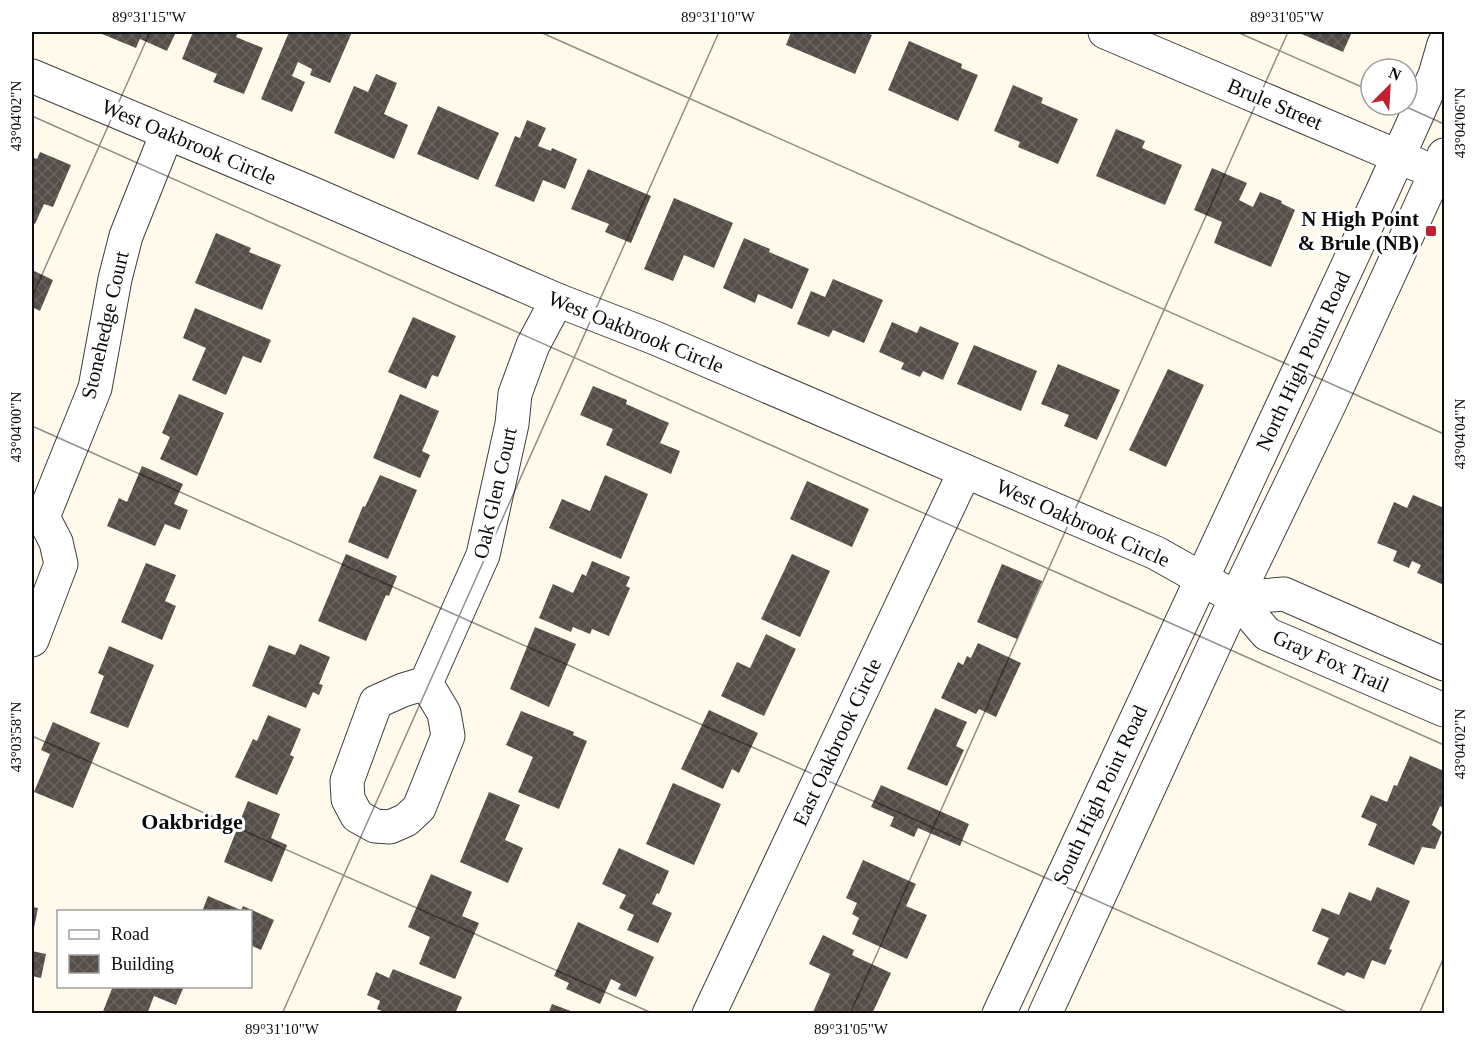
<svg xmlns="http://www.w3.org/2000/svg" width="1476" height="1045" font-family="Georgia,serif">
  <defs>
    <pattern id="building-cross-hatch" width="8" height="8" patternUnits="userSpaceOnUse" patternTransform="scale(1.5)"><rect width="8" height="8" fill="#554d48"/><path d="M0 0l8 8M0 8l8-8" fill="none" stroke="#68625e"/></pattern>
  </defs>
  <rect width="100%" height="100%" fill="#fffaeb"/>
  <g fill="url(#building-cross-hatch)">
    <path d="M 103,32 L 176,32 L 167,51 L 140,39 L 136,48 L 102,34 Z"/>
    <path d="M 193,32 L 238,32 L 236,37 L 263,48 L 244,94 L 213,82 L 217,74 L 182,59 Z"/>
    <path d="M 289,32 L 352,32 L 330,83 L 310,75 L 312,69 L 298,62 L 292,76 L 305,82 L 292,112 L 261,99 Z"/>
    <path d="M 791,32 L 863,32 L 872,35 L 855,74 L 786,45 Z"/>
    <path d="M 1297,32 L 1352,32 L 1343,52 Z"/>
    <path d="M 909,41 L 962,64 L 961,68 L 978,75 L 958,121 L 888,90 Z"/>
    <path d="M 376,74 L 397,83 L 384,114 L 408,125 L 394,159 L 334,133 L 354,86 L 368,92 Z"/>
    <path d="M 1013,85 L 1043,98 L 1041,103 L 1078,119 L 1058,164 L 1018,147 L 1020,142 L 994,131 Z"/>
    <path d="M 438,106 L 499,133 L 478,180 L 417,154 Z"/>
    <path d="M 527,120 L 546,128 L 538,146 L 551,151 L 552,148 L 577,159 L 565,189 L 543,180 L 534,202 L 495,186 L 515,136 L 520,138 Z"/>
    <path d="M 1116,129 L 1145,141 L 1142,148 L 1182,165 L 1165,205 L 1096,176 Z"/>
    <path d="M 40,152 L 71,165 L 53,207 L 44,204 L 35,224 L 32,222 L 32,157 L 37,159 Z"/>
    <path d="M 1212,168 L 1247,183 L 1239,200 L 1253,207 L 1260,192 L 1282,201 L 1281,203 L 1295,210 L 1271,267 L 1214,243 L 1222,222 L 1194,210 Z"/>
    <path d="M 588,169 L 651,196 L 631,243 L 605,232 L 609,224 L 571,209 Z"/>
    <path d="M 674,198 L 733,223 L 714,268 L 684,255 L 673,281 L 644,269 Z"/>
    <path d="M 216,233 L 251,248 L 249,252 L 281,265 L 262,310 L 195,283 Z"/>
    <path d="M 744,238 L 770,249 L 769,252 L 809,269 L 792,309 L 758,294 L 755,303 L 723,288 Z"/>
    <path d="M 32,270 L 53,280 L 40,311 L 32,307 Z"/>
    <path d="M 833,279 L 883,300 L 864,343 L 833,330 L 829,337 L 797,324 L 811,291 L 825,297 Z"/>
    <path d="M 195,308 L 271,340 L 261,363 L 243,356 L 226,395 L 192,380 L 206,348 L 183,338 Z"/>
    <path d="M 413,317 L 456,336 L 438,377 L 432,375 L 426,389 L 388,372 Z"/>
    <path d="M 892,322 L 917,333 L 920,326 L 959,343 L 943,380 L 923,371 L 920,377 L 901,369 L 904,363 L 879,352 Z"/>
    <path d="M 974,345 L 1037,371 L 1021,411 L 957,384 Z"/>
    <path d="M 1058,364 L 1120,390 L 1097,440 L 1064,426 L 1069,415 L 1041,404 Z"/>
    <path d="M 1168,369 L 1204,385 L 1166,467 L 1129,450 Z"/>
    <path d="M 593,386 L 627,400 L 626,404 L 669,423 L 660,443 L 680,451 L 671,474 L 606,445 L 613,429 L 580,415 Z"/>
    <path d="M 179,394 L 224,413 L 197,476 L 160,459 L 170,437 L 162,433 Z"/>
    <path d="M 400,394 L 439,411 L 422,451 L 430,455 L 420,478 L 373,458 Z"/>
    <path d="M 142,466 L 183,484 L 174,504 L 188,510 L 180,530 L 165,524 L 155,546 L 107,526 L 119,498 L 127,502 Z"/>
    <path d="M 380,475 L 417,490 L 388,559 L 348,542 L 363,506 L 365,507 Z"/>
    <path d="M 605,475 L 648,494 L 621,559 L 549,528 L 562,499 L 590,511 Z"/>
    <path d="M 807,481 L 869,509 L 852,547 L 790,519 Z"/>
    <path d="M 1413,495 L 1444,508 L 1444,585 L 1417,573 L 1421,565 L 1412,561 L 1409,568 L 1393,561 L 1397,551 L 1377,543 L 1394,502 L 1407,508 Z"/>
    <path d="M 346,554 L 397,576 L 389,596 L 386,595 L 366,641 L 318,621 Z"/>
    <path d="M 792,554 L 830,571 L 800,637 L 761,619 Z"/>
    <path d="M 592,561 L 630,577 L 626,586 L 630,588 L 609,636 L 592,629 L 590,634 L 573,627 L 571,632 L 539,618 L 553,584 L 573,593 L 582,574 L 586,576 Z"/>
    <path d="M 146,563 L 176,575 L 165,601 L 176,606 L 162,640 L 121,622 Z"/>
    <path d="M 1002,564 L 1042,581 L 1017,639 L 977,622 Z"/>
    <path d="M 535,627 L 576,644 L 549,707 L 510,689 Z"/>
    <path d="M 766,634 L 796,649 L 764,716 L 721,696 L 737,662 L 750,668 Z"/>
    <path d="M 978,643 L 1021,663 L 996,717 L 979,709 L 976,714 L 941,698 L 958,662 L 963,665 L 967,656 L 971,658 Z"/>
    <path d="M 300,644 L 330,657 L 319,684 L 323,685 L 319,695 L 313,692 L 306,708 L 252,686 L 269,645 L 295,655 Z"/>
    <path d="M 109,646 L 154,665 L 128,728 L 90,713 L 104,676 L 98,673 Z"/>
    <path d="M 935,708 L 967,722 L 956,746 L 964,750 L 947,786 L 907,769 Z"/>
    <path d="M 709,710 L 758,733 L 739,773 L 732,769 L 723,789 L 681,769 Z"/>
    <path d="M 521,711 L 574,732 L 573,735 L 587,741 L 559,809 L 518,792 L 533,757 L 506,745 Z"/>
    <path d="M 268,715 L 301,729 L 290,755 L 294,757 L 277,795 L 235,777 L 253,739 L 257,741 Z"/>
    <path d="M 53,722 L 100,743 L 73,808 L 34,792 L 50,754 L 41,750 Z"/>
    <path d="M 1410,756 L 1444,771 L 1444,808 L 1440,806 L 1432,825 L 1442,832 L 1435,849 L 1422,847 L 1414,865 L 1368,845 L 1377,824 L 1361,817 L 1371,795 L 1387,802 L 1394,785 L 1397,786 Z"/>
    <path d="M 673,783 L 721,804 L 694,865 L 646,844 Z"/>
    <path d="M 881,785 L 969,824 L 960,846 L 918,828 L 914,837 L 890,826 L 894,817 L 871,807 Z"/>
    <path d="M 489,792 L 520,805 L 505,840 L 523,848 L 508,883 L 460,862 Z"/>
    <path d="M 248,801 L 280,814 L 271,838 L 287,845 L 272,882 L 224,862 Z"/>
    <path d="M 619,848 L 669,871 L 659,894 L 657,893 L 652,904 L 672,913 L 658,943 L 627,930 L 634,915 L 619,908 L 626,895 L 602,884 Z"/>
    <path d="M 863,860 L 916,884 L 906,906 L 927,915 L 907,959 L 852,934 L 859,918 L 852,914 L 857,903 L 846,898 Z"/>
    <path d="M 431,874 L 472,892 L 462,916 L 479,923 L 455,979 L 419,964 L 430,937 L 408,927 Z"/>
    <path d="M 1377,887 L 1410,901 L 1389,949 L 1392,950 L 1385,965 L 1372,960 L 1364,979 L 1347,972 L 1344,976 L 1317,964 L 1329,938 L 1312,931 L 1322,908 L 1339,915 L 1349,892 L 1371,901 Z"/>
    <path d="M 208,896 L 241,910 L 243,906 L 274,920 L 261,950 L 250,945 L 250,912 L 202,912 Z"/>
    <path d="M 32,907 L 38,908 L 33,933 L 32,933 Z"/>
    <path d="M 578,922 L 654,957 L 636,997 L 618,989 L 621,984 L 611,979 L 600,1004 L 566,989 L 569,983 L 554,976 Z"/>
    <path d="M 823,935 L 854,950 L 852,955 L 891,973 L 872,1014 L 813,1012 L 830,974 L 809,964 Z"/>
    <path d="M 32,951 L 46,954 L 41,978 L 32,976 Z"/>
    <path d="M 393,969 L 462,997 L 455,1014 L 389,1014 L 377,1009 L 380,1001 L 367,995 L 376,972 L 389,978 Z"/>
    <path d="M 113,986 L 184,986 L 176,1005 L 154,996 L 147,1014 L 102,1014 Z"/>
    <path d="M 552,1004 L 576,1013 L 576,1014 L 548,1014 Z"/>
  </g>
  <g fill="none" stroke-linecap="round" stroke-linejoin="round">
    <g stroke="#3f3f3f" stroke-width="35">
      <g id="minor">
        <path d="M 1105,32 L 1418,165"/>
        <path d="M 32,76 L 311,193 L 557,300 L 655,338 L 1156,553 L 1236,598 L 1267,634 L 1444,710"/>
        <path d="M 43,517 L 95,388 L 115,279 L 126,236 L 167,133"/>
        <path d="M 1236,598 L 1284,594 L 1444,664"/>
        <path d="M 32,640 L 61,564 L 56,542 L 43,517"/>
        <path d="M 426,683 L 483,555 L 512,424 L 515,394 L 533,345 L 557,300"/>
        <path d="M 426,683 L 444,713 L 448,736 L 419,808 L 406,820 L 390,827 L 375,826 L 357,816 L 348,799 L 347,781 L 376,702 L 403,690 Z"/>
        <path d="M 709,1014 L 965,471"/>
        <path d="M 999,1014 L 1383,190 L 1435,75 L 1444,44"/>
        <path d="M 1045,1014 L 1236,598 L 1330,403 L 1444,155"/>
      </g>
    </g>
    <use href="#minor" stroke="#fff" stroke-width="33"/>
  </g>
  <path fill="none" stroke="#0c0c0c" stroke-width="1.5" stroke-opacity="0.45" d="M 540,32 L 1444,434M 1237,32 L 1371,91M 1402,105 L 1444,124M 32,116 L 1444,745M 32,297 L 150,32M 32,426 L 1351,1014M 32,736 L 654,1014M 282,1014 L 719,32M 850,1014 L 1288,32M 1419,1014 L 1444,957"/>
  <rect fill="#c02130" stroke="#fff" stroke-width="2" x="1425" y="225" width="12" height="12" rx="3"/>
  <g text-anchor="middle" stroke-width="6" stroke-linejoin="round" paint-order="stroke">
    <g font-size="21" fill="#0c0c0c" stroke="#fff">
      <text transform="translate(1275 104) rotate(23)" y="7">Brule Street</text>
      <text transform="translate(189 142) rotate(23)" y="7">West Oakbrook Circle</text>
      <text transform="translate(105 325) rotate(-77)" y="7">Stonehedge Court</text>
      <text transform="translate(636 332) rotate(22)" y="7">West Oakbrook Circle</text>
      <text transform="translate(1303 361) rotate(-65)" y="7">North High Point Road</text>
      <text transform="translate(495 493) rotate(-77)" y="7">Oak Glen Court</text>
      <text transform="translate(1083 523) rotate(24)" y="7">West Oakbrook Circle</text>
      <text transform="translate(1331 661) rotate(24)" y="7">Gray Fox Trail</text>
      <text transform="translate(837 742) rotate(-65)" y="7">East Oakbrook Circle</text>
      <text transform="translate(1100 795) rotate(-65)" y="7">South High Point Road</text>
    </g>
    <g font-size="21" font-weight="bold" fill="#0c0c0c" stroke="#fff" text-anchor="end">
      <text x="1419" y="226">N High Point<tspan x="1419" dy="24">&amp; Brule (NB)</tspan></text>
    </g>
    <g font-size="22" font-weight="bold" fill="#0c0c0c" stroke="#fff">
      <text x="192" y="829">Oakbridge</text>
    </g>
  </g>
  <rect width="1476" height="1045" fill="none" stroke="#ffffff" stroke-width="66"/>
  <rect x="57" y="910" width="195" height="78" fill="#ffffff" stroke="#9e9e9e" stroke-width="1.5"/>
  <rect x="69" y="930" width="30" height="9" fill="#ffffff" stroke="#9e9e9e" stroke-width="1.5"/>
  <text x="111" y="940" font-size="18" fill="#0c0c0c">Road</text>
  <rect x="69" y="955" width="30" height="18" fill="url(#building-cross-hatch)" stroke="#9e9e9e" stroke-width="1.5"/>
  <text x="111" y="970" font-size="18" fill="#0c0c0c">Building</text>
  <g transform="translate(1389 87) rotate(24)"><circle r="28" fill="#ffffff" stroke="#9e9e9e" stroke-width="1.5"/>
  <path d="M0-4.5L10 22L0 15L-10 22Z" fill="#c02130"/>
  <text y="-9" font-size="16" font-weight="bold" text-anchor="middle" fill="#0c0c0c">N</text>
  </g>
  <rect x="33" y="33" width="1410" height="979" fill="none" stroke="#0c0c0c" stroke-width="2"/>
  <g font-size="15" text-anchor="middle" fill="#0c0c0c">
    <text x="149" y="22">89°31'15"W</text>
    <text x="718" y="22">89°31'10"W</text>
    <text x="1287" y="22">89°31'05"W</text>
    <text transform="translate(16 116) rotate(-90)" y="5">43°04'02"N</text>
    <text transform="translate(1460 123) rotate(-90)" y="5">43°04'06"N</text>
    <text transform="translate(16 427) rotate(-90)" y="5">43°04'00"N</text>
    <text transform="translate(1460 434) rotate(-90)" y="5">43°04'04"N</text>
    <text transform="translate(16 737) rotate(-90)" y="5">43°03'58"N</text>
    <text transform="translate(1460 744) rotate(-90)" y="5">43°04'02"N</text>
    <text x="282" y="1034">89°31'10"W</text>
    <text x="851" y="1034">89°31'05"W</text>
  </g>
</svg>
